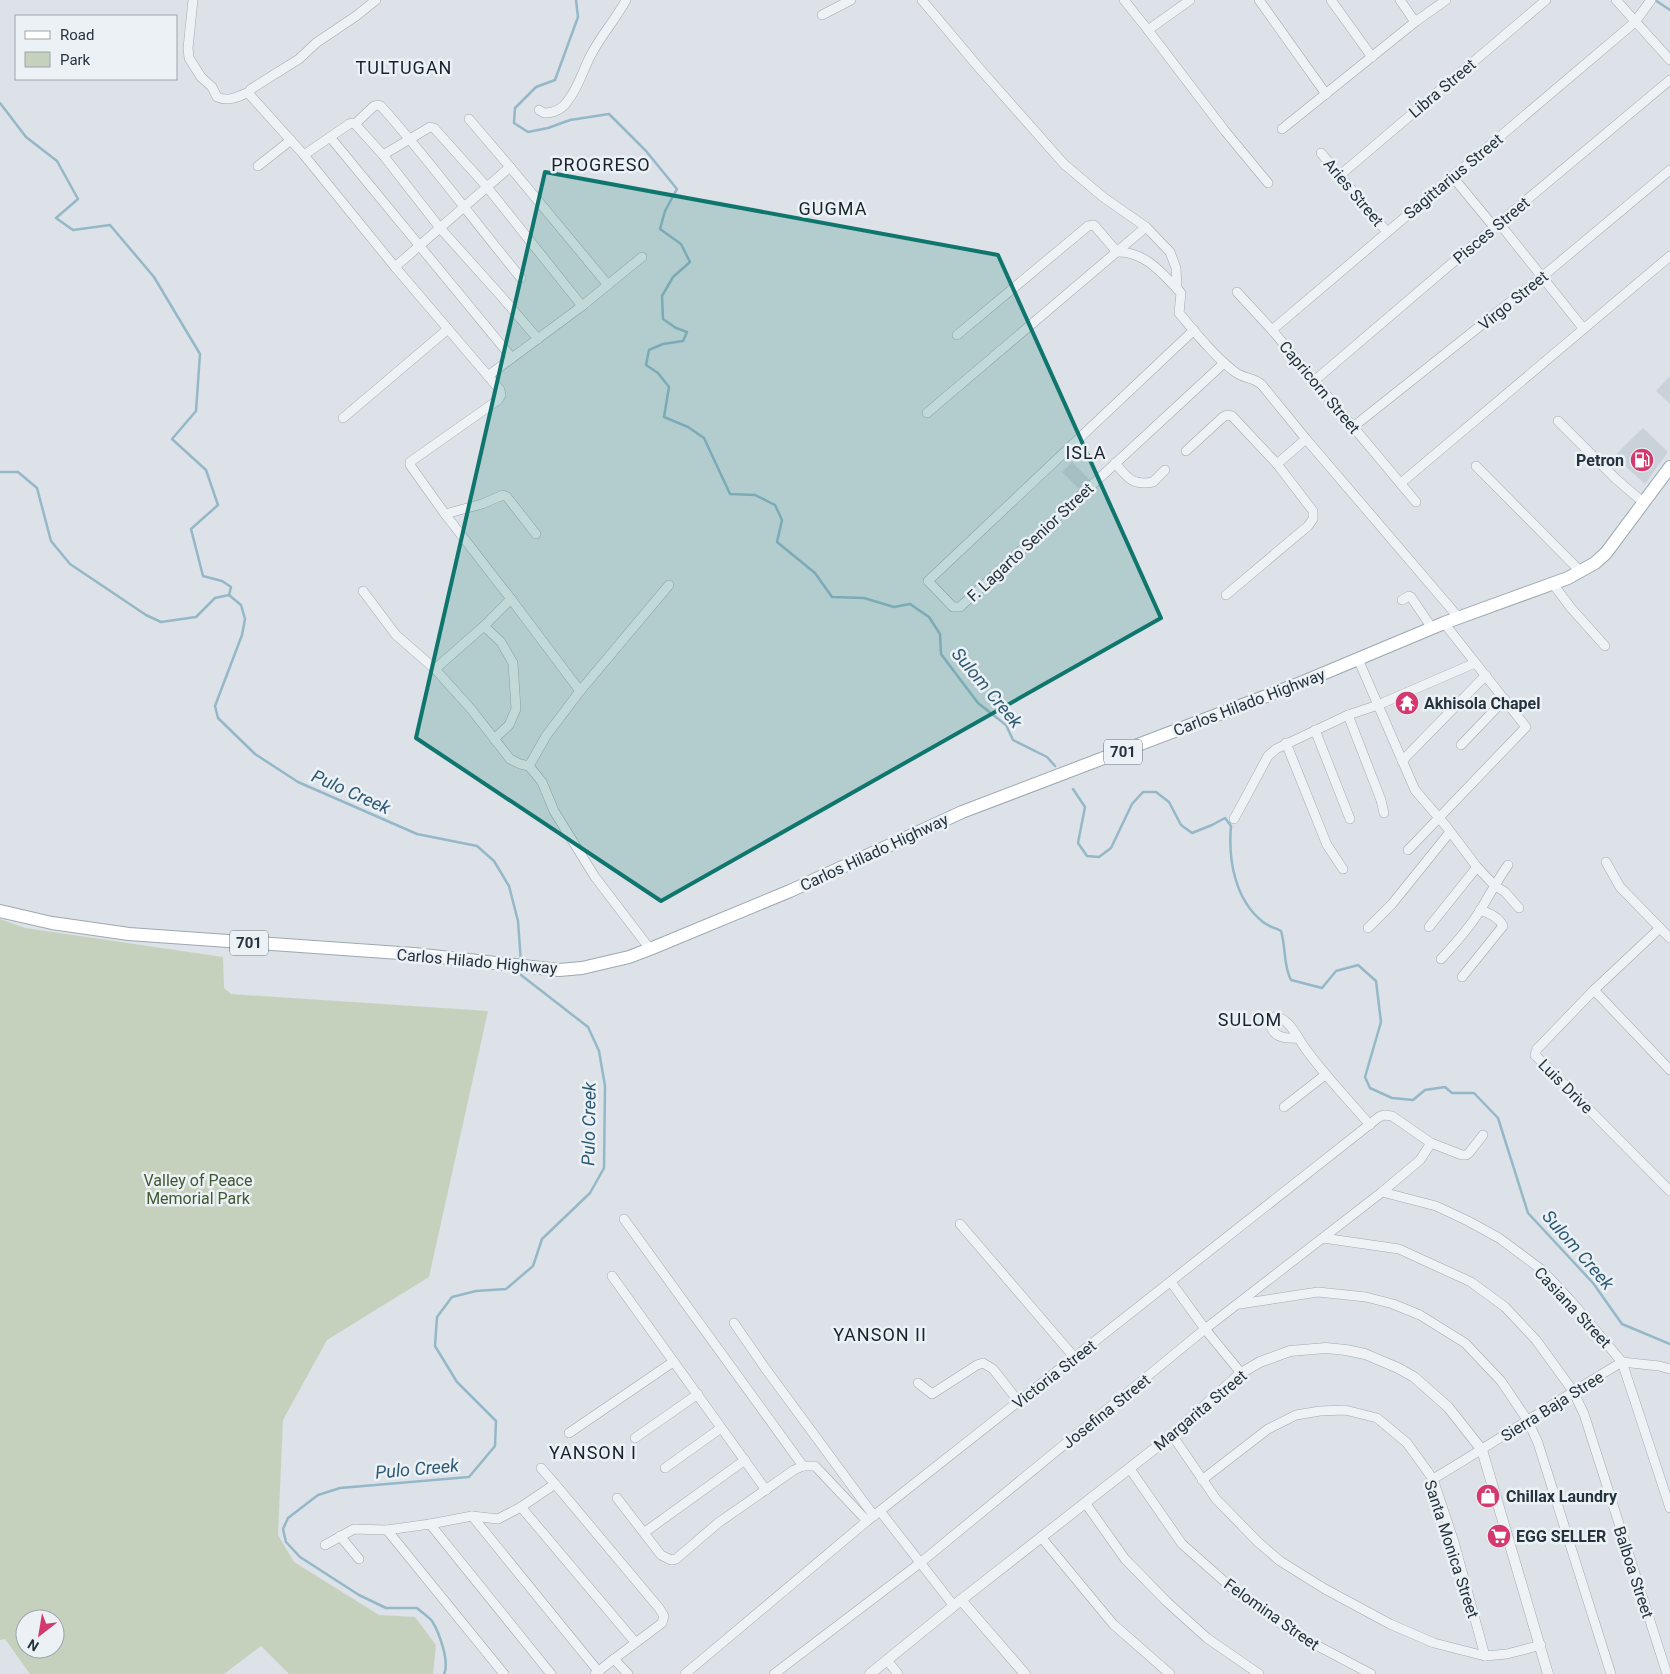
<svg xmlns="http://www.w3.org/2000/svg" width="1670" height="1674" font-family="Roboto,sans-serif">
  <rect width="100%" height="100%" fill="#dce2e7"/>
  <g fill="#cad2d9">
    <path d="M 1670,376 L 1670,404 L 1656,391 Z"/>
    <path d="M 1643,428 L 1668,452 L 1645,484 L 1614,456 Z"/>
    <path d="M 1072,462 L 1091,481 L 1081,491 L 1062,472 Z"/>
  </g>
  <path fill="#c6d1bd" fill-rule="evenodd" d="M 0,919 L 25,928 L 223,957 L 224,988 L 231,994 L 488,1011 L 429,1277 L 327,1340 L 283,1420 L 278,1535 L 294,1562 L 379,1615 L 415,1617 L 436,1645 L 433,1674 L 289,1674 L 261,1646 L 224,1674 L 30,1674 L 5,1639 L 0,1640 ZM 25,1619 L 55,1619 L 55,1649 L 25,1649 Z"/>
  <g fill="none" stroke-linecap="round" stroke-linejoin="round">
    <g stroke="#95b8c9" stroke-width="2.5">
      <path d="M 576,0 L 578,17 L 555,80 L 536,87 L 515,108 L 514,123 L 528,132 L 548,128 L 570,120 L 609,114 L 646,151 L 677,189 L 665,211 L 660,229 L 681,244 L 690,262 L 673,277 L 662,296 L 663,319 L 676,328 L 687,332 L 683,341 L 663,344 L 649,350 L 646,365 L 658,373 L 669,387 L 664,417 L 688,427 L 704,438 L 730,494 L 755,495 L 775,505 L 782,520 L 777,542 L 815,573 L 832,597 L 864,598 L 894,607 L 910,604 L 929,617 L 940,634 L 941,654 L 978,703 L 1006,725 L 1013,740 L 1047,757 L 1055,766"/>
      <path d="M 1655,0 L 1670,10"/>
      <path d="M 0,103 L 26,137 L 57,161 L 78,199 L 56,218 L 73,230 L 110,225 L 154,277 L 200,354 L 196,411 L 172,439 L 206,470 L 218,505 L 191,529 L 203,576 L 222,581 L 231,587 L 229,595"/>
      <path d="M 0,472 L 18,472 L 37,488 L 51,541 L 70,564 L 146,615 L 161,622 L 196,617 L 215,598 L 229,595 L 241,605 L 245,619 L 242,635 L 215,706 L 218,718 L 255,754 L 298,782 L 417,834 L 477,846 L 494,861 L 509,886 L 518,921 L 521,963"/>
      <path d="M 1073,789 L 1085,807 L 1078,843 L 1087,856 L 1099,857 L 1111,848 L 1132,804 L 1143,792 L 1156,792 L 1169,802 L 1181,825 L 1192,833 L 1212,825 L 1225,818 L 1231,826 C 1228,860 1235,900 1263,922 C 1268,926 1275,928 1281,931 C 1286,947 1283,965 1291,980 L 1322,988 L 1336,971 L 1358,965 L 1376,981 L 1381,1022 L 1365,1077 L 1370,1088 L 1392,1098 L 1413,1100 L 1425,1090 L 1445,1087 L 1452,1093 L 1474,1093 L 1498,1118 L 1528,1213 L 1593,1283 L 1622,1324 L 1670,1344"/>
      <path d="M 444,1674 C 450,1662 439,1632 432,1621 C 428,1616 421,1612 417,1608 L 386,1608 L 359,1595 L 300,1557 L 286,1542 L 283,1529 L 288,1518 L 318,1495 L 340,1488 L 469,1477 L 495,1446 L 496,1421 L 457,1382 L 435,1346 L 437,1317 L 452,1297 L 476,1291 L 506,1289 L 533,1266 L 542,1239 L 590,1193 L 604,1168 L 605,1086 L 599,1051 L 588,1027 L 521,975 L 521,971"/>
    </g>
    <g stroke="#a1aab1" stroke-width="10">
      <g id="minor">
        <path d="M 193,0 L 188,48 L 189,58 L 201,77 L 212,87 L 217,97 C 228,102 238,97 249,92"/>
        <path d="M 922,0 L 980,69 L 1064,164 L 1103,197 L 1146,227 L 1170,252 L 1176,268 L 1177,289"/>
        <path d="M 1124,0 L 1148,30"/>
        <path d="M 1190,0 L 1148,30 L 1225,131 L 1268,183"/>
        <path d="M 1259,0 L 1326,94"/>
        <path d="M 1331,0 L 1372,57"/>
        <path d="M 1400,0 L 1415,22"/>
        <path d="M 1616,0 L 1670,60"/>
        <path d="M 822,15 L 851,0"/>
        <path d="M 539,110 L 544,113 C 553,113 561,110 567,102 C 579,87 583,69 592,53 C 602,34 616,19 626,0"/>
        <path d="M 469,119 L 510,167 L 608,285"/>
        <path d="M 355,124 L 374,106 L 378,105 L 381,106 C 430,161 474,221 521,278"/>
        <path d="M 1282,129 L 1415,22 L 1446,0"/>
        <path d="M 330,137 L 512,358"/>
        <path d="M 1321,153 L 1387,232"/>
        <path d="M 304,155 L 250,95 L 249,92 L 251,89 L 299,59 L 316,43 L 356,16 L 376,0"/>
        <path d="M 383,155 L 430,127 L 434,128 L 487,187 L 582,306"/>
        <path d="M 258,166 L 291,140"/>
        <path d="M 1339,176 L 1546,0"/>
        <path d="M 1452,176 L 1494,227"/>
        <path d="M 1499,223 L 1583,328"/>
        <path d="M 395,267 L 510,167"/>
        <path d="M 1237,292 L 1272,330 L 1416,502"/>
        <path d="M 1194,330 L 928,581 L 953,607 L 960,607 L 1224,363"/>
        <path d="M 1272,330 L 1635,22 L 1651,0"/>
        <path d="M 957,335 L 1088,226 L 1094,225 L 1117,252 C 1145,251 1163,274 1181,293 L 1179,313 C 1196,333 1214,356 1235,372 C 1244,379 1254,377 1262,385 L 1306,439 L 1459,618"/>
        <path d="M 489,375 L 582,306 L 642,257"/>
        <path d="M 1314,381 L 1499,223 L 1670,80"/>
        <path d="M 927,413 L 1146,227"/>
        <path d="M 343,418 L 448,329"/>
        <path d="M 1558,421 L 1616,479 L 1644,503"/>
        <path d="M 1353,427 L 1543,276 L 1670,170"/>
        <path d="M 1186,451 L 1223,417 L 1227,415 L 1232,416 L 1277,464 L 1313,511 L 1313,519 L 1308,526 L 1226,595"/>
        <path d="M 1115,463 C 1128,478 1132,486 1153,482 L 1165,470"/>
        <path d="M 1277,464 L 1306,439"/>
        <path d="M 1476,466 L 1581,572"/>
        <path d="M 1401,483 L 1670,256"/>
        <path d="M 445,514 L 482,504 L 503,495 L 507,497 L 536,534"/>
        <path d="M 1553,584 L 1571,608 L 1605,646"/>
        <path d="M 363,591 L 396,635 L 435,669 L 471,709 L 510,759 L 520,764 L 529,766 L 546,736 L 580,691 L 511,599 L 445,514 L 410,465 L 410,462 L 498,400 L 501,395 L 500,390 L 395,267 L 304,155 L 349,124 L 352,123 L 355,124 L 383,155 L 440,228 L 501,296 L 538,339"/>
        <path d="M 1402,600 L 1409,596 L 1411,597 L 1432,628"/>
        <path d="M 484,626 L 501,642 L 513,663 L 516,709 L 509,725 L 494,739"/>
        <path d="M 1358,659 L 1415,790 L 1446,826 L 1477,867 L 1494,885 L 1505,892 L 1519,908"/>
        <path d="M 435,669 L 484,626 L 511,599"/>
        <path d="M 580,691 L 669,585"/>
        <path d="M 1348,715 L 1381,800 L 1384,813"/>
        <path d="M 1315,730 L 1350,819"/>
        <path d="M 1286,743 L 1327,845 L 1343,869"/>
        <path d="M 1461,745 L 1505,699"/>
        <path d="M 1402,761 L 1486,675"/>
        <path d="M 529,766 L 542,782 L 554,811 L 595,877 L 650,949"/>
        <path d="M 1234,819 L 1268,756 L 1276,749 L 1348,715 L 1378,705 L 1475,663"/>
        <path d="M 1408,850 L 1526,727 L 1444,623"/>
        <path d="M 1606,862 L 1620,887 L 1660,928"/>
        <path d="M 1429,927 L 1477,867"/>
        <path d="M 1368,928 L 1392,904 L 1450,832"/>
        <path d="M 1670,938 L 1660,928 L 1594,990 L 1537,1049 L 1535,1055 L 1670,1191"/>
        <path d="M 1441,959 C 1455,944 1470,927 1481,909 C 1490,894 1498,879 1508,865"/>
        <path d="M 1462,977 L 1503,926 C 1499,917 1489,913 1480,910"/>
        <path d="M 1594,990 L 1670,1070"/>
        <path d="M 1298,1038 C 1284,1039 1271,1037 1270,1021 L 1274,1017 C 1289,1017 1297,1037 1305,1048 C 1324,1075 1348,1099 1370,1125"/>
        <path d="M 1284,1107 L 1325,1075"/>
        <path d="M 1382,1192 L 1436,1206 L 1468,1221 L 1499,1238 L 1542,1270 L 1571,1301 L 1622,1362 L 1670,1508"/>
        <path d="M 624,1219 L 803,1466"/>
        <path d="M 960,1224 L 1075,1358"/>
        <path d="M 1323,1238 L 1399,1249 L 1471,1282 L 1505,1307 L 1536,1340 L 1573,1391 L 1584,1414 L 1667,1674"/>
        <path d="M 612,1276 L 766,1490"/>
        <path d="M 1171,1282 L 1205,1329 L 1241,1373"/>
        <path d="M 1240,1304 L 1318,1292 L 1366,1297 L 1393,1304 L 1420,1315 L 1465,1343 L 1501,1381 L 1528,1421 L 1538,1443 L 1611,1674"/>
        <path d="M 734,1323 L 765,1368 L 874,1516"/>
        <path d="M 1622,1362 L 1659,1366 L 1670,1369"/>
        <path d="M 918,1383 L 932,1394 L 977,1365 L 983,1363 L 993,1369 L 1019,1402"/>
        <path d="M 569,1433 L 673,1362"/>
        <path d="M 1172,1435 L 1216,1499 L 1258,1542 L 1280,1561 L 1325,1589 L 1390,1624 L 1434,1643 L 1485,1656 L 1507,1654 L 1541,1645"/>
        <path d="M 635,1438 L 698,1394"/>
        <path d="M 541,1468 L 555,1484"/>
        <path d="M 665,1468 L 721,1428"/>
        <path d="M 1130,1469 L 1182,1544 L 1242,1597 L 1297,1635 L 1371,1674"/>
        <path d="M 1433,1479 C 1497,1441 1558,1400 1622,1362"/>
        <path d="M 1202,1480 L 1268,1429 L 1296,1415 L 1320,1411 L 1345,1410 L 1377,1418 L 1407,1443 L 1433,1479 L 1454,1542 L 1485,1656"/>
        <path d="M 617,1498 L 661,1555 L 671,1560 L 676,1559 L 718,1523 L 794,1470 L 803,1466 L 815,1466 L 867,1521"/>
        <path d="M 1086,1504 L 1125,1559 L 1167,1602 L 1207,1638 L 1259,1674"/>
        <path d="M 521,1507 L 635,1642"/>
        <path d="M 880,1511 L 954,1606"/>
        <path d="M 472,1516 L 598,1671"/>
        <path d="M 430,1524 L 472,1516 L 498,1519 L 521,1507 L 555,1484 L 659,1608 L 664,1616 L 662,1623 L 614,1659"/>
        <path d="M 387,1530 L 430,1524 L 551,1674"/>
        <path d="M 645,1532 L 745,1460"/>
        <path d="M 340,1536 L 359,1559"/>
        <path d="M 1041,1537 L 1113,1624 L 1170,1674"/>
        <path d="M 325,1545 L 354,1529 L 387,1530 L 504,1674"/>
        <path d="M 887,1660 L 898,1674"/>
        <path d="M 595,1674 L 614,1659 L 628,1674"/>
        <path d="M 685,1674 L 867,1521 L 1379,1117 L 1384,1115 L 1392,1116 L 1431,1143 L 1462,1155 L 1466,1155 L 1469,1153 L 1483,1135"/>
        <path d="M 774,1674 L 920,1563 L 1205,1329 L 1382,1192 L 1420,1160 L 1431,1143"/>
      </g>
    </g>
    <g stroke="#a1aab1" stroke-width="11">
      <g id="tertiary">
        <path d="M 961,1600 L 1025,1674"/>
        <path d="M 870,1674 L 961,1600 L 1172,1435 L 1241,1373 L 1260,1362 L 1290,1351 L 1326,1348 L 1346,1350 L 1365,1354 L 1398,1368 L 1414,1377 L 1448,1407 L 1482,1450 L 1548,1674"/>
      </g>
    </g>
    <g stroke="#9ba9b3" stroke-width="14">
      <path id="primary" d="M 0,911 L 52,923 L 129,934 L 414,954 L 559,970 L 582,968 L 629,957 L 650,949 L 790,891 L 962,812 L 1303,682 L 1444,623 L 1568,578 L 1595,563 L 1606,553 L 1670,467"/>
    </g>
    <use href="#minor" stroke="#eff2f5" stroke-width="9"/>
    <use href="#tertiary" stroke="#eff2f5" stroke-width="10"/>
    <use href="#primary" stroke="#fff" stroke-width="12"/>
  </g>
  <path fill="#0f766e" fill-opacity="0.2" stroke="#0f766e" stroke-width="4" stroke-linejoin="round" d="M 545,172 L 998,255 L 1161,618 L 661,901 L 416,738 Z"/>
  <defs>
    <g id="fuel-disc" transform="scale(1.25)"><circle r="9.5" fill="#d4396e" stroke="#ebf1f5"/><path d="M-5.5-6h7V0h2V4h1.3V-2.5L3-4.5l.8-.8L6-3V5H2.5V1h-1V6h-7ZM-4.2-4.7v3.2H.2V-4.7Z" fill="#fff"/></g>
    <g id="temple-disc" transform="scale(1.25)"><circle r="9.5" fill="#d4396e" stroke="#ebf1f5"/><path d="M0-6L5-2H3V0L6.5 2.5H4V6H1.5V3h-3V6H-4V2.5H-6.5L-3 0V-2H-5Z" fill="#fff"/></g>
    <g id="shop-disc" transform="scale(1.25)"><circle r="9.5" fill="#d4396e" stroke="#ebf1f5"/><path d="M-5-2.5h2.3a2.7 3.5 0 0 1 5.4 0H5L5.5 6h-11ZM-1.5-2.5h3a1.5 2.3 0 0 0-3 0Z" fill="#fff"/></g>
    <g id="supermarket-disc" transform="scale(1.25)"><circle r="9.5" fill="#d4396e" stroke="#ebf1f5"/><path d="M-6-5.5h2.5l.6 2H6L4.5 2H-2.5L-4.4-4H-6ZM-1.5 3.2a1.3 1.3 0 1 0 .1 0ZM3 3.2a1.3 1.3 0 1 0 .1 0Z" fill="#fff"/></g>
  </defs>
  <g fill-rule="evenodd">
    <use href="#fuel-disc" x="1642" y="460"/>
    <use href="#temple-disc" x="1407" y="703"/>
    <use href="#shop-disc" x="1488" y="1496"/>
    <use href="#supermarket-disc" x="1499" y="1536"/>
  </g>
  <g text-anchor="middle" stroke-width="5" stroke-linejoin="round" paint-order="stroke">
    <g fill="#ebf1f5" stroke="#606c75" stroke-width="1">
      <rect x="1104" y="739.5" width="38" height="25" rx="4"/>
      <rect x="230" y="930.5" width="38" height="25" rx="4"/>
    </g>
    <g font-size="15" font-weight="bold" fill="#25333e">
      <text x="1123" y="757">701</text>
      <text x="249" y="948">701</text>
    </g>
    <g font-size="16" fill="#25333e" stroke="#ebf1f5">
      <text transform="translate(1442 88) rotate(-40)" y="6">Libra Street</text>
      <text transform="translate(1453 176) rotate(-40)" y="6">Sagittarius Street</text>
      <text transform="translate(1354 192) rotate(50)" y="6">Aries Street</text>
      <text transform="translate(1491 230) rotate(-40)" y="6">Pisces Street</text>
      <text transform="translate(1513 300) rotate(-39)" y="6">Virgo Street</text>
      <text transform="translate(1320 387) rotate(50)" y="6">Capricorn Street</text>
      <text transform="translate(1030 542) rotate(-43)" y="6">F. Lagarto Senior Street</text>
      <text transform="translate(1249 702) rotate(-21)" y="6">Carlos Hilado Highway</text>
      <text transform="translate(874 852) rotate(-25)" y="6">Carlos Hilado Highway</text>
      <text transform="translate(477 961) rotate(5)" y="6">Carlos Hilado Highway</text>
      <text transform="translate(1566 1086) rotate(45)" y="6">Luis Drive</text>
      <text transform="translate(1573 1307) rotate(47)" y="6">Casiana Street</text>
      <text transform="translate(1054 1374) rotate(-38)" y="6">Victoria Street</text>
      <text transform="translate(1552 1406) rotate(-32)" y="6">Sierra Baja Stree</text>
      <text transform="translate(1200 1410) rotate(-40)" y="6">Margarita Street</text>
      <text transform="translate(1106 1411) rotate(-39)" y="6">Josefina Street</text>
      <text transform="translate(1452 1549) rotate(72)" y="6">Santa Monica Street</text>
      <text transform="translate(1634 1572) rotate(72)" y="6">Balboa Street</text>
      <text transform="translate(1272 1614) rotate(35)" y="6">Felomina Street</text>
    </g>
    <g font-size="16" font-weight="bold" fill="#25333e" stroke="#ebf1f5" text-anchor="start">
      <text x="1624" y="466" text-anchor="end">Petron</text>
      <text x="1424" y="709">Akhisola Chapel</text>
      <text x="1506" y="1502">Chillax Laundry</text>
      <text x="1516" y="1542">EGG SELLER</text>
    </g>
    <g font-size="16" fill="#415a32" stroke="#ebf1f5">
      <text x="198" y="1186">Valley of Peace<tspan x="198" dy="18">Memorial Park</tspan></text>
    </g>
    <g font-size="18" letter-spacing="1" fill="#18242e" stroke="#ebf1f5">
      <text x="404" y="74">TULTUGAN</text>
      <text x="601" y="171">PROGRESO</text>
      <text x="833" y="215">GUGMA</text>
      <text x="1086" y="459">ISLA</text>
      <text x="1250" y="1026">SULOM</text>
      <text x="880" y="1341">YANSON II</text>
      <text x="593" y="1459">YANSON I</text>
    </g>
    <g font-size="18" font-style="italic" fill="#2e5a73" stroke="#ebf1f5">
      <text transform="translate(987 688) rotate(50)" y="6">Sulom Creek</text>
      <text transform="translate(351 792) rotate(24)" y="6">Pulo Creek</text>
      <text transform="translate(589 1124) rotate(-89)" y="6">Pulo Creek</text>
      <text transform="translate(1578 1250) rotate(49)" y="6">Sulom Creek</text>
      <text transform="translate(417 1469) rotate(-5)" y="6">Pulo Creek</text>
    </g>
  </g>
  <rect x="15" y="15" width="162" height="65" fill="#ebf1f5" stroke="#9ca5ac"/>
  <rect x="25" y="31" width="25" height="8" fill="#ffffff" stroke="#9ca5ac"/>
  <text x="60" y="40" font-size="15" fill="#25333e">Road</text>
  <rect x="25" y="52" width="25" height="15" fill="#c6d1bd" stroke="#9ca5ac"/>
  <text x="60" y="65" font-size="15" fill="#25333e">Park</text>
  <g transform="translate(40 1634) rotate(211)"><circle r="24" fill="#ebf1f5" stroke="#9ca5ac"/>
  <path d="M0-4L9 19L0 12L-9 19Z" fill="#d4396e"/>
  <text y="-8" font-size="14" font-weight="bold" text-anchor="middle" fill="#25333e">N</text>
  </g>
</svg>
